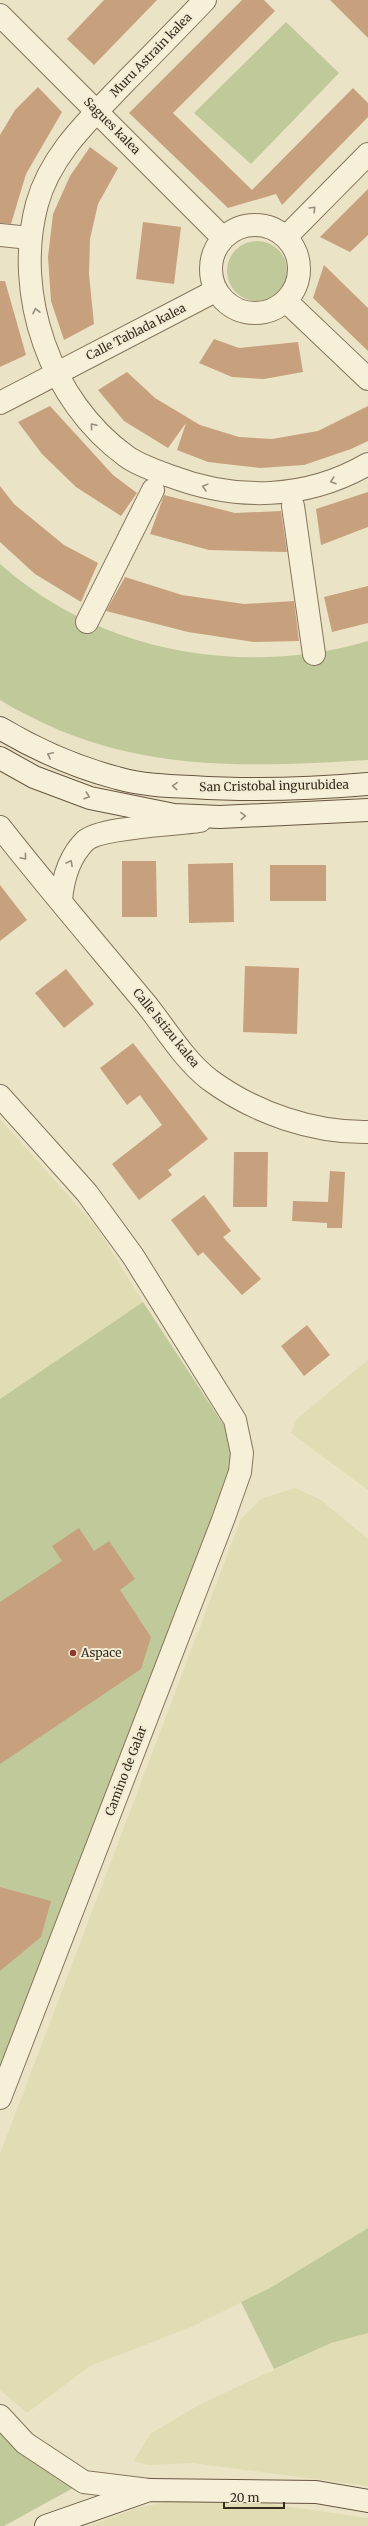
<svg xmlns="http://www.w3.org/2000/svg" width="368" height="2526" font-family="Merriweather,serif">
  <rect width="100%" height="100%" fill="#ebe3c5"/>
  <g fill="#e0dcb3">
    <path d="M 0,1119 L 97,1228 L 143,1302 L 0,1399 Z"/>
    <path d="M 368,1360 L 368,1490 L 291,1433 L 297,1419 Z"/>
    <path d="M 295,1488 L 321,1500 L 368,1539 L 368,2228 L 270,2288 L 191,2327 L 90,2366 L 27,2413 L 0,2390 L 0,2154 L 241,1519 L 261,1499 Z"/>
    <path d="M 366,2333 L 368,2333 L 368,2486 L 192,2463 L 148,2465 L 134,2461 L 150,2434 L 199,2405 L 331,2343 Z"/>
    <path d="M 185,2498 L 270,2504 L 368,2518 L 368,2526 L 89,2526 L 137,2508 Z"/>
  </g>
  <g fill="#c0c99a">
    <path d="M 286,22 L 339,73 L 251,164 L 194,113 Z"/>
    <circle cx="257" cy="271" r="30"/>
    <path d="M 0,564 C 99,652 242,678 368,641 L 368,760 C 233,768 121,773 0,700 Z"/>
    <path d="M 143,1302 L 242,1453 L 0,2098 L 0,1399 Z"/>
    <path d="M 368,2228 L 368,2333 L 331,2343 L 274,2369 L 241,2302 L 270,2288 Z"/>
    <path d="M 0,2416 L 84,2482 L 4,2526 L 0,2526 Z"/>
  </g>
  <g fill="#c7a17e">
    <path d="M 104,0 L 157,0 L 94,65 L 67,39 Z"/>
    <path d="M 242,0 L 264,0 L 275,11 L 173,113 L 252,190 L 353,88 L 368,103 L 368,117 L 282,205 L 276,194 L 228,208 L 129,113 Z"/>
    <path d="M 330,0 L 368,0 L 368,38 Z"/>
    <path d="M 38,87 L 62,112 L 26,174 L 11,224 L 0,223 L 0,135 L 15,110 Z"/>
    <path d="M 90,147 L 118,168 L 98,204 L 90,239 L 89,274 L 94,324 L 64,340 L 51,301 L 48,257 L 53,214 L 70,176 Z"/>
    <path d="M 368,189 L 368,235 L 350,252 L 320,237 Z"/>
    <path d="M 143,222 L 181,227 L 174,284 L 136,279 Z"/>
    <path d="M 324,265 L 368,308 L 368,351 L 313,298 Z"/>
    <path d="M 0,281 L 5,281 L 26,355 L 0,367 Z"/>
    <path d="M 214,339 L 239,348 L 298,342 L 303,372 L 264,379 L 232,377 L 199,363 Z"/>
    <path d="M 127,372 L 155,398 L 200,425 L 239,437 L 272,439 L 318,431 L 368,406 L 368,441 L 351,449 L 304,465 L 260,468 L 208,462 L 177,450 L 186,423 L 168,448 L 124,421 L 98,390 Z"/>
    <path d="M 50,406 L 113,475 L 137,493 L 121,516 L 76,487 L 42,454 L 18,422 Z"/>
    <path d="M 0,486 L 14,504 L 64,545 L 98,563 L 81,602 L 35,574 L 0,542 Z"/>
    <path d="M 368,492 L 368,527 L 321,545 L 316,509 Z"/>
    <path d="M 164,495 L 235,513 L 281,511 L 287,552 L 209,550 L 150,534 Z"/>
    <path d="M 125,577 L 182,595 L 244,604 L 294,601 L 299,641 L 254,642 L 188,632 L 106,611 Z"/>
    <path d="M 368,586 L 368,623 L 332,632 L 324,597 Z"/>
    <path d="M 122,861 L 156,861 L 157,917 L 122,917 Z"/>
    <path d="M 233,863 L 234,922 L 189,923 L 188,864 Z"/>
    <rect x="270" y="865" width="56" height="36"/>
    <path d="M 0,885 L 27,920 L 0,941 Z"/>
    <path d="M 245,966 L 299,968 L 297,1034 L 243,1032 Z"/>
    <path d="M 66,969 L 94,1004 L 64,1028 L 35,993 Z"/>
    <path d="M 133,1043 L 208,1139 L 168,1170 L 172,1175 L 139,1200 L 112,1164 L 162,1125 L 140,1095 L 127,1105 L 100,1068 Z"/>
    <path d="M 234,1152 L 268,1152 L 267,1207 L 233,1207 Z"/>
    <path d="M 330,1171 L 345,1172 L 342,1228 L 327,1228 L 327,1223 L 292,1221 L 293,1201 L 328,1202 Z"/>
    <path d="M 204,1195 L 231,1231 L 223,1237 L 261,1279 L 242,1295 L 203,1252 L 198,1256 L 171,1220 Z"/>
    <path d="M 307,1325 L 330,1355 L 304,1376 L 281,1346 Z"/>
    <path d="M 79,1528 L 94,1551 L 109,1541 L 135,1579 L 120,1590 L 151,1637 L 141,1669 L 0,1764 L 0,1602 L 62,1561 L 52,1546 Z"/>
    <path d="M 0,1887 L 51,1901 L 41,1937 L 0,1971 Z"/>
  </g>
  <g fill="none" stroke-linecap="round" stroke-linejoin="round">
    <g stroke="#85755c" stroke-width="24">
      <g id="street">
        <path d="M 205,0 C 179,27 153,54 126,81 C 91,118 51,153 37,204 C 13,294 50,401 126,456 C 138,465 156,471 170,476 C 236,501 306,500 368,464"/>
        <path d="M 0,15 L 223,238"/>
        <circle cx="255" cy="269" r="44"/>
        <path d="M 0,235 L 20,237"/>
        <path d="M 286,237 L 368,154"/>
        <path d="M 286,301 L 368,379"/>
        <path d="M 0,403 L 215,291"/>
        <path d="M 293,506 L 314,654"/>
        <path d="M 87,622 L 153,490"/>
        <path d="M 0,827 C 47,887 97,945 146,1004 C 166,1029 184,1060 210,1080 C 255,1113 313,1133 368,1132"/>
        <path d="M 61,900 C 63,878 69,857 85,841 C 100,827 175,825 200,821"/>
        <path d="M 0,1096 L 87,1193 L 133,1256 L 235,1420 L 242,1453 L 240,1472 L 223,1520 L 0,2098"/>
        <path d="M 0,2416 L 25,2443 L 84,2482 L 149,2490"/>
      </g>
    </g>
    <g stroke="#675640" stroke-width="24">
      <g id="secondary">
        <path d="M 0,728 C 37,750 75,767 117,778 C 141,785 167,786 192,787 C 250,791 310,789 368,784"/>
        <path d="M 0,758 L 34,777 L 90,798 L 174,815 L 220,817 L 368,810"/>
        <path d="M 46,2526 L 149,2490 L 316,2492 L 368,2501"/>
      </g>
    </g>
    <use href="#street" stroke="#f6f0d8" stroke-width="22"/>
    <use href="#secondary" stroke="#f6f0d8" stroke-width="22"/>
  </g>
  <defs><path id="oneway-chevron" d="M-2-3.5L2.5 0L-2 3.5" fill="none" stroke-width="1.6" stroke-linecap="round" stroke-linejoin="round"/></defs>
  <g stroke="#968e7c">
    <use href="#oneway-chevron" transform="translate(313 209) rotate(-46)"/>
    <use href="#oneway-chevron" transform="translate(36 311) rotate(-102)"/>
    <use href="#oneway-chevron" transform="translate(93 426) rotate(-130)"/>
    <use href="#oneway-chevron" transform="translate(333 481) rotate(161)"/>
    <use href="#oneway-chevron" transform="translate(205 487) rotate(-165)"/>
    <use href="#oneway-chevron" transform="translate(50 755) rotate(-155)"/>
    <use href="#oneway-chevron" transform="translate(175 786) rotate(-177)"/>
    <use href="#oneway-chevron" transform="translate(87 796) rotate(19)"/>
    <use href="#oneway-chevron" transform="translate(243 816) rotate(-2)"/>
    <use href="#oneway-chevron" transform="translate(24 857) rotate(50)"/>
    <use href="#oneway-chevron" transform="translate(70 863) rotate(-61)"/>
  </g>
  <circle fill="#903731" stroke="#f3ecd4" stroke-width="1.5" cx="73" cy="1653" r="4"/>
  <g text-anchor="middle" stroke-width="4" stroke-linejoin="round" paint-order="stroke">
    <g font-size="12" fill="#362c1f" stroke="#f3ecd4">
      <text transform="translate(151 55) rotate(-46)" y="4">Muru Astrain kalea</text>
      <text transform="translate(112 126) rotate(45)" y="4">Sagues kalea</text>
      <text transform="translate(136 332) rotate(-27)" y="4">Calle Tablada kalea</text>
      <text transform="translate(274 786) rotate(-1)" y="4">San Cristobal ingurubidea</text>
      <text transform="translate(166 1028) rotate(51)" y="4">Calle Istizu kalea</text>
      <text transform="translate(126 1771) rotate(-69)" y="4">Camino de Galar</text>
    </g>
    <g font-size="12" fill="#362c1f" stroke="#f3ecd4" text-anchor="start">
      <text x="81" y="1657">Aspace</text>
    </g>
  </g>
  <path d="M224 2502v6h60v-6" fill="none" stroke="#362c1f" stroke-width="2"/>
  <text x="230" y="2502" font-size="12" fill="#362c1f" stroke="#f3ecd4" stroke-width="3" paint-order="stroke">20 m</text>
</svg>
